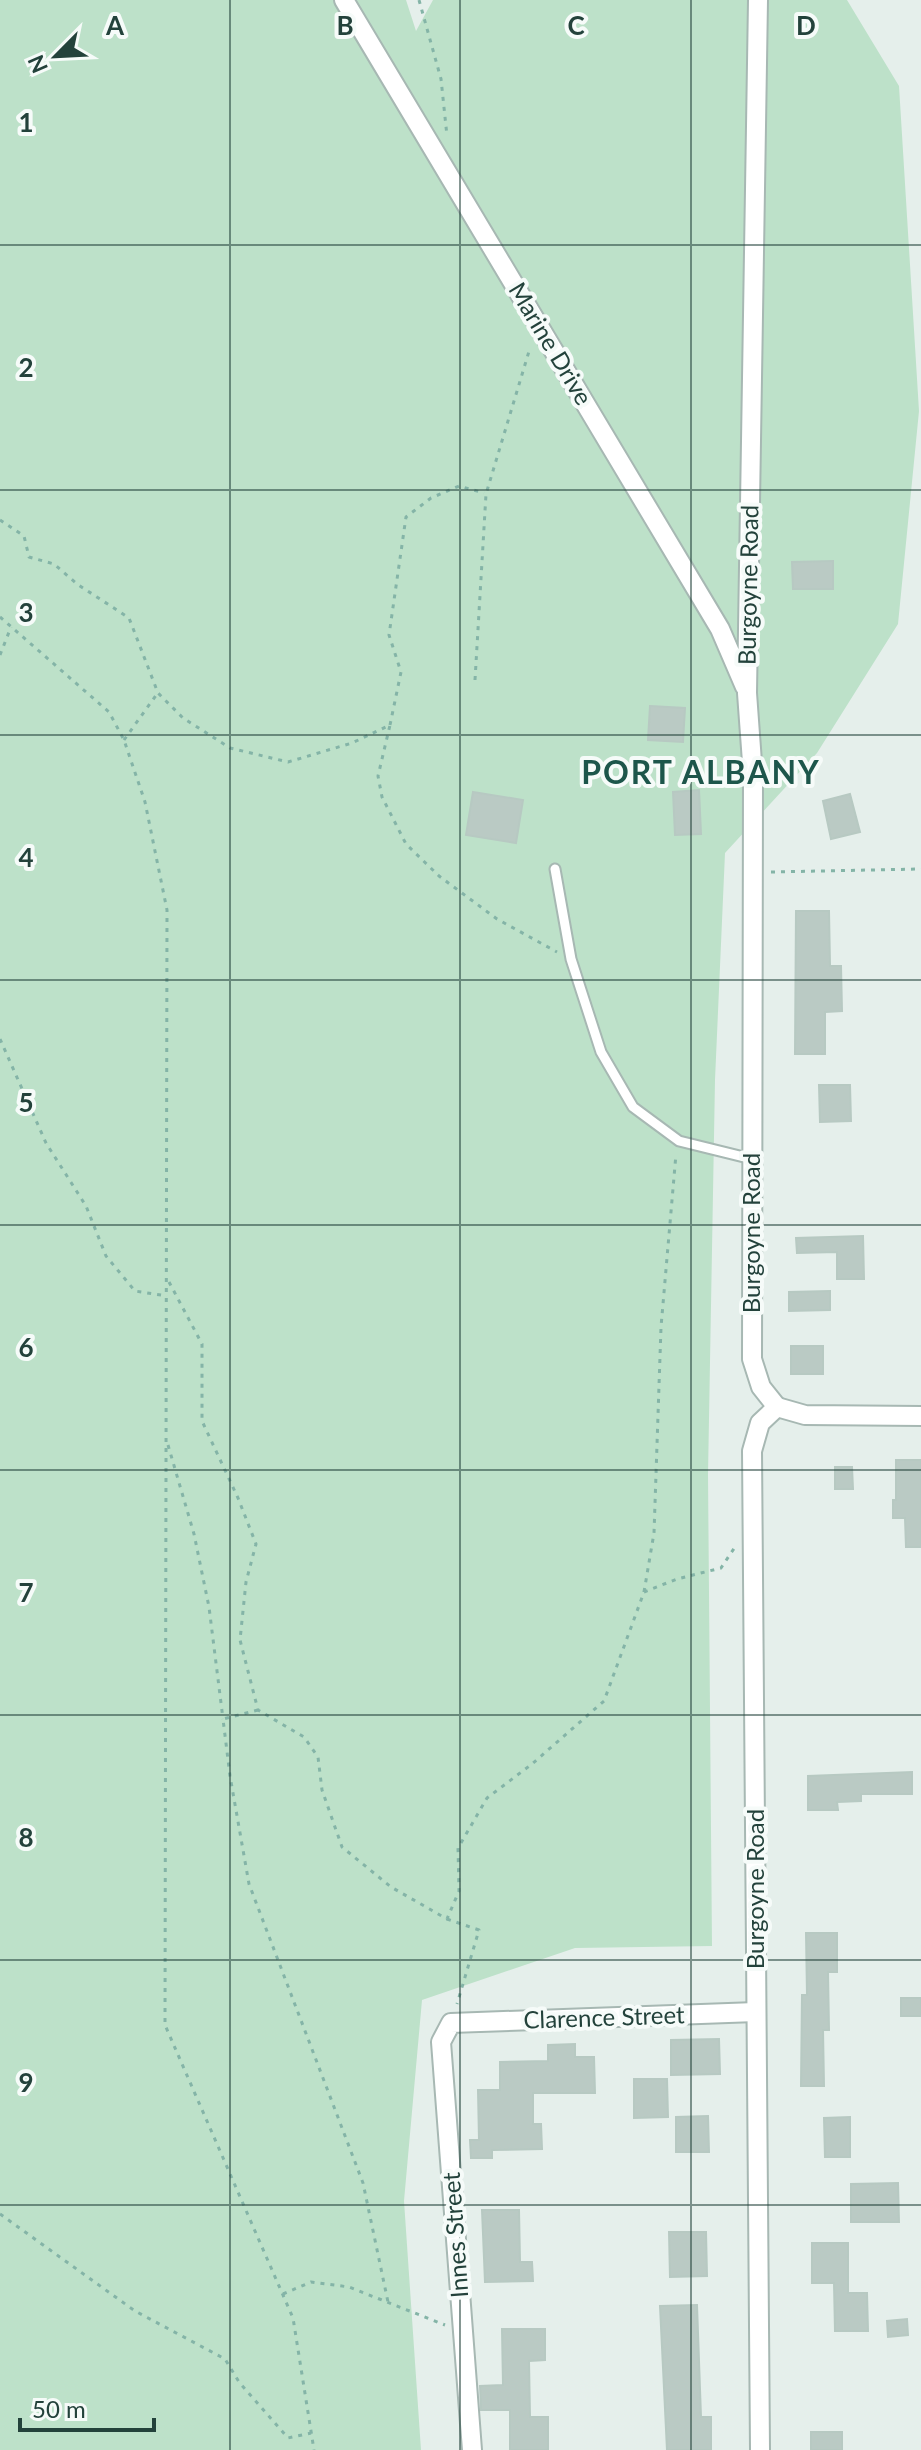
<svg xmlns="http://www.w3.org/2000/svg" width="921" height="2450" font-family="Lato,sans-serif">
  <rect width="100%" height="100%" fill="#e5efeb"/>
  <path fill="#bde1c9" d="M 0,0 L 406,0 L 416,31 L 433,0 L 847,0 L 899,86 L 919,411 L 898,624 L 817,753 L 725,853 L 715,1080 L 708,1475 L 712,1946 L 575,1948 L 422,2000 L 404,2201 L 421,2450 L 0,2450 Z"/>
  <g fill="#bacac4" stroke="#b7c9c2" stroke-width="2">
    <path d="M 833,561 L 833,589 L 793,589 L 792,562 Z"/>
    <path d="M 650,706 L 685,708 L 683,742 L 648,740 Z"/>
    <path d="M 699,790 L 701,834 L 675,835 L 673,792 Z"/>
    <path d="M 473,792 L 523,800 L 516,843 L 466,835 Z"/>
    <path d="M 850,794 L 860,832 L 831,839 L 823,801 Z"/>
    <path d="M 796,911 L 829,911 L 830,966 L 841,966 L 842,1011 L 825,1012 L 825,1054 L 795,1054 Z"/>
    <path d="M 819,1085 L 850,1085 L 851,1121 L 820,1122 Z"/>
    <path d="M 863,1236 L 864,1279 L 837,1279 L 837,1252 L 797,1253 L 796,1238 Z"/>
    <path d="M 830,1291 L 830,1310 L 789,1311 L 789,1292 Z"/>
    <rect x="791" y="1346" width="32" height="28"/>
    <path d="M 896,1460 L 921,1460 L 921,1547 L 906,1547 L 905,1518 L 893,1518 L 893,1500 L 896,1500 Z"/>
    <path d="M 835,1467 L 852,1467 L 853,1489 L 835,1489 Z"/>
    <path d="M 912,1772 L 912,1794 L 861,1794 L 861,1801 L 837,1802 L 838,1810 L 808,1810 L 808,1776 Z"/>
    <path d="M 806,1933 L 837,1933 L 837,1972 L 828,1972 L 829,2030 L 823,2030 L 824,2086 L 801,2086 L 802,1995 L 807,1995 Z"/>
    <rect x="901" y="1998" width="20" height="18"/>
    <path d="M 719,2039 L 720,2074 L 671,2075 L 671,2040 Z"/>
    <path d="M 575,2044 L 575,2057 L 594,2057 L 595,2093 L 533,2093 L 533,2124 L 541,2124 L 542,2149 L 492,2150 L 492,2158 L 471,2158 L 470,2140 L 479,2140 L 478,2090 L 500,2090 L 500,2062 L 548,2061 L 548,2045 Z"/>
    <path d="M 634,2079 L 667,2079 L 668,2117 L 634,2118 Z"/>
    <path d="M 708,2116 L 709,2152 L 676,2152 L 676,2117 Z"/>
    <path d="M 850,2117 L 850,2157 L 825,2157 L 824,2118 Z"/>
    <path d="M 898,2183 L 899,2222 L 851,2222 L 851,2184 Z"/>
    <path d="M 482,2210 L 519,2210 L 520,2262 L 532,2262 L 533,2281 L 485,2282 Z"/>
    <path d="M 669,2232 L 706,2232 L 707,2276 L 670,2277 Z"/>
    <path d="M 812,2243 L 848,2243 L 848,2293 L 867,2293 L 868,2331 L 835,2331 L 834,2283 L 812,2283 Z"/>
    <path d="M 697,2305 L 701,2417 L 711,2417 L 711,2450 L 667,2450 L 660,2306 Z"/>
    <path d="M 907,2319 L 908,2335 L 888,2337 L 887,2321 Z"/>
    <path d="M 502,2329 L 545,2329 L 545,2360 L 529,2361 L 530,2417 L 548,2417 L 548,2450 L 510,2450 L 510,2410 L 481,2410 L 480,2386 L 503,2385 Z"/>
    <rect x="811" y="2432" width="31" height="18"/>
  </g>
  <g fill="none" stroke-linecap="round" stroke-linejoin="round">
    <g stroke="#a7b8b3" stroke-width="13">
      <path id="lane" d="M 555,869 L 571,959 L 601,1052 L 633,1107 L 679,1141 L 752,1159"/>
    </g>
    <g stroke="#a7b8b3" stroke-width="22">
      <g id="street">
        <path d="M 344,0 L 720,629 L 745,687"/>
        <path d="M 758,0 L 747,693 L 753,776 L 752,1359 L 761,1387 L 777,1407"/>
        <path d="M 777,1407 L 805,1415 L 921,1416"/>
        <path d="M 472,2450 L 441,2042 L 451,2023 L 756,2012"/>
        <path d="M 760,2450 L 752,1451 L 760,1423 L 777,1407"/>
      </g>
    </g>
    <g stroke="#84b4a7" stroke-width="3" stroke-dasharray="4 6" stroke-linecap="butt">
      <path d="M 419,0 L 441,79 L 447,136"/>
      <path d="M 0,520 L 24,536 L 29,557 L 54,564 L 77,584 L 129,618 L 158,693 L 183,718 L 230,748 L 288,762 L 352,743 L 390,725 L 378,776 L 382,797 L 406,844 L 439,876 L 497,919 L 557,952"/>
      <path d="M 0,617 L 109,712 L 124,740 L 145,802 L 167,910 L 165,2025 L 293,2318 L 314,2450"/>
      <path d="M 0,655 L 11,627"/>
      <path d="M 475,680 L 486,494 L 530,348"/>
      <path d="M 390,725 L 401,672 L 389,635 L 406,517 L 431,498 L 459,486 L 484,493"/>
      <path d="M 124,740 L 157,694"/>
      <path d="M 771,872 L 921,869"/>
      <path d="M 0,1039 L 46,1143 L 86,1206 L 106,1256 L 135,1291 L 167,1296"/>
      <path d="M 169,1282 L 202,1344 L 202,1421 L 238,1498 L 256,1544 L 246,1582 L 240,1640 L 258,1710 L 304,1737 L 318,1757 L 322,1790 L 342,1847 L 391,1887 L 447,1919 L 459,1891 L 458,1848 L 487,1798 L 532,1764 L 604,1701 L 644,1592 L 677,1579 L 721,1568 L 735,1547"/>
      <path d="M 168,1445 L 194,1534 L 209,1607 L 223,1719"/>
      <path d="M 644,1592 L 654,1533 L 661,1327 L 676,1154"/>
      <path d="M 258,1710 L 223,1719 L 230,1776 L 249,1884 L 363,2183 L 388,2302"/>
      <path d="M 447,1919 L 479,1930 L 457,2004"/>
      <path d="M 0,2214 L 135,2311 L 225,2359 L 239,2382 L 288,2438 L 311,2433"/>
      <path d="M 283,2294 L 311,2282 L 349,2287 L 445,2325"/>
    </g>
    <use href="#lane" stroke="#fff" stroke-width="9"/>
    <use href="#street" stroke="#fff" stroke-width="18"/>
  </g>
  <path fill="none" stroke="#23423b" stroke-width="2" stroke-opacity="0.55" d="M 230,0 L 230,2450M 460,0 L 460,2450M 691,0 L 691,2450M 0,245 L 921,245M 0,490 L 921,490M 0,735 L 921,735M 0,980 L 921,980M 0,1225 L 921,1225M 0,1470 L 921,1470M 0,1715 L 921,1715M 0,1960 L 921,1960M 0,2205 L 921,2205"/>
  <g text-anchor="middle" stroke-width="8" stroke-linejoin="round" paint-order="stroke">
    <g font-size="24" fill="#23423b" stroke="#f6fbf9">
      <text transform="translate(550 344) rotate(59)" y="8">Marine Drive</text>
      <text transform="translate(749 585) rotate(-89)" y="8">Burgoyne Road</text>
      <text transform="translate(752 1233) rotate(-90)" y="8">Burgoyne Road</text>
      <text transform="translate(756 1889) rotate(-90)" y="8">Burgoyne Road</text>
      <text transform="translate(604 2018) rotate(-2)" y="8">Clarence Street</text>
      <text transform="translate(456 2235) rotate(-94)" y="8">Innes Street</text>
    </g>
    <g font-size="32" font-weight="bold" letter-spacing="2" fill="#1d564b" stroke="#f6fbf9">
      <text x="701" y="784">PORT ALBANY</text>
    </g>
  </g>
  <g font-size="26" text-anchor="middle" font-weight="bold" fill="#23423b" stroke="#f6fbf9" stroke-width="8" stroke-linejoin="round" paint-order="stroke">
    <text x="115" y="35">A</text>
    <text x="345" y="35">B</text>
    <text x="576" y="35">C</text>
    <text x="806" y="35">D</text>
    <text x="26" y="132">1</text>
    <text x="26" y="377">2</text>
    <text x="26" y="622">3</text>
    <text x="26" y="867">4</text>
    <text x="26" y="1112">5</text>
    <text x="26" y="1357">6</text>
    <text x="26" y="1602">7</text>
    <text x="26" y="1847">8</text>
    <text x="26" y="2092">9</text>
  </g>
  <g transform="translate(56 56) rotate(246)" stroke="#f6fbf9" stroke-width="6" paint-order="stroke">
  <path d="M0-6L14 30L0 20L-14 30Z" fill="#23423b"/>
  <text y="-12" font-size="22" font-weight="bold" text-anchor="middle" fill="#23423b">N</text>
  </g>
  <path d="M20 2418v12h134v-12" fill="none" stroke="#23423b" stroke-width="4"/>
  <text x="32" y="2418" font-size="24" fill="#23423b" stroke="#f6fbf9" stroke-width="6" paint-order="stroke">50 m</text>
</svg>
